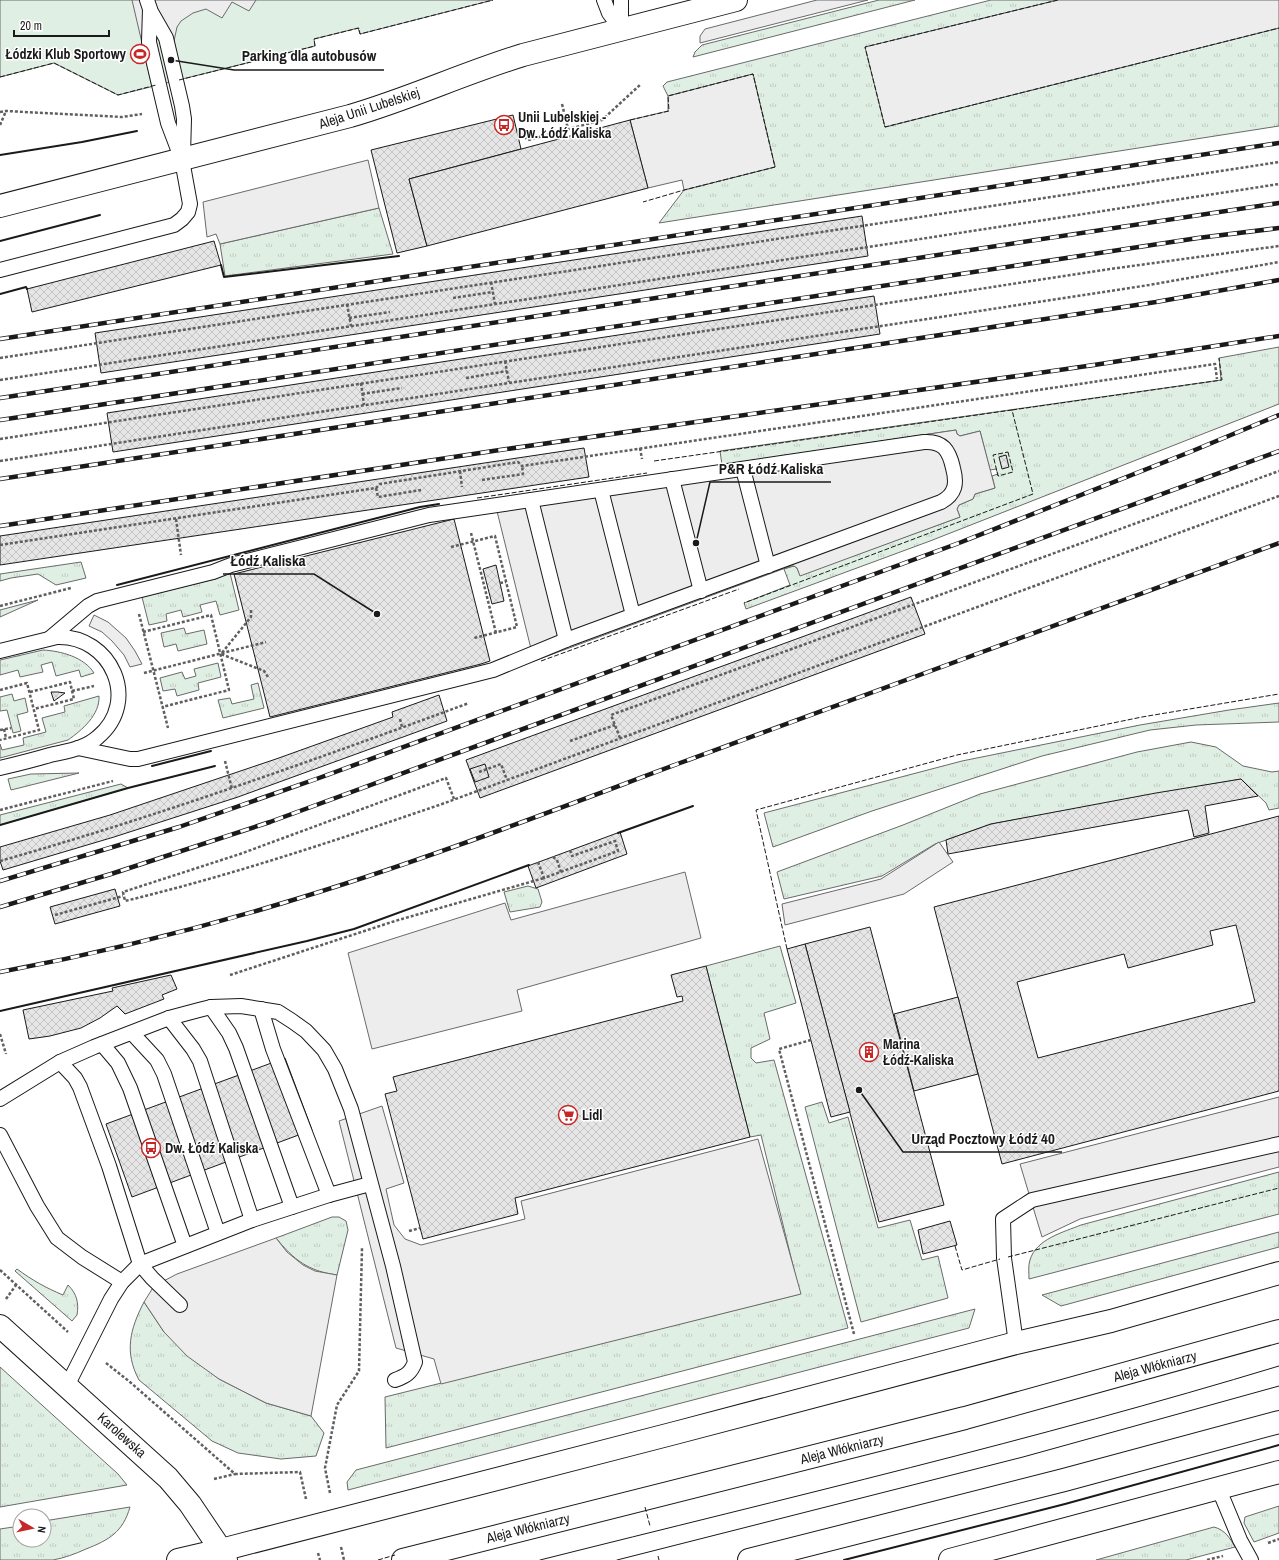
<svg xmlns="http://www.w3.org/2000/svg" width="1279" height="1560" font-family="'Archivo Narrow',sans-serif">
  <defs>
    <pattern id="grass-tufts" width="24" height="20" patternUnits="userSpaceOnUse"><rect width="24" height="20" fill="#e0efe3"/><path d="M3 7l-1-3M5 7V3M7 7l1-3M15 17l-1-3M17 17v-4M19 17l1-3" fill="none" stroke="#c0ccc2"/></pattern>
    <pattern id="building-cross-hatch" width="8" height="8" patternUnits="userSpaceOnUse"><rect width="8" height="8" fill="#e6e6e6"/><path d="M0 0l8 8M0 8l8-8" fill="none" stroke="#c5c5c5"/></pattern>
  </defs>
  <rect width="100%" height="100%" fill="#fff"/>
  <g fill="url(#grass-tufts)" stroke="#6a6a6a">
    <path d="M 879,0 L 915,0 L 693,57 L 695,52 L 702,45 Z"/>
    <path d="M 991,0 L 1058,0 L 866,47 L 885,127 L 1279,28 L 1279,126 L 659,223 L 684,190 L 775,167 L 753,74 L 668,96 L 663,86 L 667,82 Z"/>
    <path d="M 379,208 L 393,254 L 225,276 L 220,244 Z"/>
    <path d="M 1279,347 L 1279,404 L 930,541 L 746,609 L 744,603 L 790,585 L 784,569 L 794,566 L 797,568 L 800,575 L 960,517 L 957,509 L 959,505 L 973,499 L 975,494 L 995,488 L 992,476 L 998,474 L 996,469 L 990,470 L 980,431 L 960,436 L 957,434 L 956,430 L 722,465 L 720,451 L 1221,380 L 1219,358 Z"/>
    <path d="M 81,562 L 86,578 L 56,585 L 38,574 L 11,578 L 0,581 L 0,574 Z"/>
    <path d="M 230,573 L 239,610 L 220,615 L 216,601 L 200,605 L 202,612 L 183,617 L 181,610 L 166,614 L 167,621 L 149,625 L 142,597 L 215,579 Z"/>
    <path d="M 38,600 L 0,617 L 0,610 Z"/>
    <path d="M 184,628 L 186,634 L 204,630 L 207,644 L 178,651 L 176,644 L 164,647 L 161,633 Z"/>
    <path d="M 43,650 C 61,651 84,657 94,673 L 81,677 L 79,670 L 56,676 L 52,662 L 41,665 L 43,672 L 20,677 L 18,670 L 0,675 L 0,660 Z"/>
    <path d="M 218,663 L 221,677 L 198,683 L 199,690 L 177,696 L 175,689 L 163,691 L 160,678 L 182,672 L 185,679 L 196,676 L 194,669 Z"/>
    <path d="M 258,683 L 264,708 L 223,718 L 218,700 L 230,698 L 232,704 L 254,699 L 251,685 Z"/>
    <path d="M 12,694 L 14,701 L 25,698 L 28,712 L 17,715 L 21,731 L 13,733 L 7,710 L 0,711 L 0,697 Z"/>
    <path d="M 99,696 C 100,715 82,730 68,740 L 0,758 L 0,744 L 2,750 L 24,745 L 23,738 L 46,732 L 42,718 L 65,712 L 64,706 Z"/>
    <path d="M 1279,703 L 1279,722 L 1196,725 L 1150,730 L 1042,756 L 872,811 L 773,847 L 764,813 L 962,761 L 1140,725 L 1229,710 Z"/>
    <path d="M 1191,742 L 1216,747 L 1243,766 L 1272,772 L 1279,771 L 1279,808 L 1269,810 L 1266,803 L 1241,779 L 991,824 L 935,844 L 882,876 L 784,899 L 777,872 L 903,825 L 980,794 L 1137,752 Z"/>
    <path d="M 79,773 L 11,790 L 8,779 L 31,774 Z"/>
    <path d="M 121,784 L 128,788 L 0,825 L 0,815 Z"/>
    <path d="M 528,886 L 538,889 L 542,902 L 540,907 L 510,912 L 504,892 Z"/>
    <path d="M 780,946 L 796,1003 L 764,1013 L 770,1039 L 751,1048 L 751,1058 L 756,1063 L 774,1060 L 848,1328 L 386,1448 L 385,1397 L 800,1294 L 761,1135 L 750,1137 L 706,966 Z"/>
    <path d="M 822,1102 L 829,1123 L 848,1117 L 878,1228 L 910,1220 L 922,1260 L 938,1256 L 948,1298 L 861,1322 L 805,1107 Z"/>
    <path d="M 1279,1172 L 1279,1214 L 1029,1279 C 1029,1273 1028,1265 1030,1260 C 1036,1239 1064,1232 1081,1225 Z"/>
    <path d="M 332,1217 L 339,1217 L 346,1221 L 348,1230 L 337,1275 C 308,1271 294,1260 276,1238 Z"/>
    <path d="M 1279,1232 L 1279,1247 L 1061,1306 L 1042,1295 Z"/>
    <path d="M 17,1269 C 32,1280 46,1288 63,1295 L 68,1285 C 77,1294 79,1303 77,1315 L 72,1321 L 15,1271 Z"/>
    <path d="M 144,1302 L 164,1332 L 219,1379 L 266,1403 L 311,1416 L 324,1433 L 316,1456 L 281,1459 L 238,1453 L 212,1441 L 139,1380 C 124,1352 130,1329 144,1302 Z"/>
    <path d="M 975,1309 L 969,1328 L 348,1490 L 347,1482 L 356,1470 Z"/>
    <path d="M 0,1367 L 118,1474 L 127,1485 L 0,1507 Z"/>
    <path d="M 1279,1506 L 1279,1533 L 1254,1542 L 1244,1523 L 1245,1517 Z"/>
    <path d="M 130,1507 C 123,1532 109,1540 86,1549 C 75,1554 64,1558 53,1560 C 37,1560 16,1560 0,1560 L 0,1529 L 20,1526 L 20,1540 L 44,1540 L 44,1521 Z"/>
    <path d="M 1214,1527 C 1225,1530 1230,1538 1235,1547 L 1186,1560 L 1096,1560 Z"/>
  </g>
  <path fill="#e0efe3" stroke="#6a6a6a" d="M 0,0 L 493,0 L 360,34 L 358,28 L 314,39 L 315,46 L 118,95 L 54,63 L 0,77 Z"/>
  <g fill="#ededed" stroke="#6a6a6a">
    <path d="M 132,0 L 256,0 L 249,11 L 232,2 L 222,18 L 206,9 L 193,13 L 181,21 L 177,27 L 174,41 L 182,79 L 160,40 L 159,38 L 156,39 L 155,41 L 165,83 L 152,86 Z"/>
    <path d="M 817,0 L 868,0 L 700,43 L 700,36 L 705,29 Z"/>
    <path d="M 1058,0 L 1279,0 L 1279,28 L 885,127 L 865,47 Z"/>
    <path d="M 753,74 L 775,167 L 684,190 L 682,180 L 648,188 L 630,120 L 668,111 L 668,96 Z"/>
    <path d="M 368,160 L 379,208 L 220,244 L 216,234 L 207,237 L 203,202 Z"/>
    <path d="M 956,430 L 957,434 L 960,436 L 980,431 L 995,488 L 975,494 L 973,499 L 959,505 L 957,509 L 960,517 L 800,576 L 797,568 L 794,566 L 791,566 L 534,661 L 494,499 Z"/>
    <path d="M 94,615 L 108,622 L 126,638 L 135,651 L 142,664 L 130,667 L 124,655 L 112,641 L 102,632 L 89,626 Z"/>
    <path d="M 939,842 L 953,862 L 904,894 L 785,925 L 782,904 L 881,879 Z"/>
    <path d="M 685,872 L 701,938 L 517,990 L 522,1011 L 372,1049 L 348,953 L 505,903 L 511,920 Z"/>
    <path d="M 1279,1097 L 1279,1167 L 1080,1219 L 1042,1237 L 1020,1164 Z"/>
    <path d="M 382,1106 L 404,1183 L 386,1189 L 394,1225 L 405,1239 L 421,1245 L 525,1219 L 521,1201 L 758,1139 L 801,1294 L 441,1384 L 434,1359 L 396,1348 L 339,1121 Z"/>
    <path d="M 276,1238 L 287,1252 L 303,1265 L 315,1271 L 337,1275 L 311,1416 L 266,1403 L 219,1379 L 187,1356 L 164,1332 L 144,1302 L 154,1286 L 177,1274 Z"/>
  </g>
  <g fill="url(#building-cross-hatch)" stroke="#1a1a1a" fill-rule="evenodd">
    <path d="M 513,115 L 521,149 L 409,179 L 427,246 L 397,253 L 371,150 Z"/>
    <path d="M 630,120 L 648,188 L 427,246 L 409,179 Z"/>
    <path d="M 862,216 L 868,256 L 101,373 L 95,333 Z"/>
    <path d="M 214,241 L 221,265 L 32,312 L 27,289 Z"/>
    <path d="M 874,296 L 880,334 L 113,452 L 107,413 Z"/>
    <path d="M 584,448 L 589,477 L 0,565 L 0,536 Z"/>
    <path d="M 1006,455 L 1009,467 L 1002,469 L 999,457 Z"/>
    <path d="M 454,519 L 490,661 L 481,664 L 270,717 L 234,574 Z"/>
    <path d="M 496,565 L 504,601 L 492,604 L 483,569 Z"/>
    <path d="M 911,597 L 925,634 L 480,798 L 466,760 Z"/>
    <path d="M 51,692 L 58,692 L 65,693 L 54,701 Z"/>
    <path d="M 439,695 L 447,721 L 238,797 L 114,837 L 3,870 L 0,861 L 0,847 L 110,815 L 276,759 L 393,717 L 392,712 Z"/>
    <path d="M 485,764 L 489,777 L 475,782 L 470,769 Z"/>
    <path d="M 1241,779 L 1258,796 L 1205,806 L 1209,833 L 1194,837 L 1188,810 L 948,854 L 946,840 L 991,824 L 1156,793 Z"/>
    <path d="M 1279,816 L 1279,1091 L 1002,1164 L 934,907 ZM 1236,925 L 1255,1002 L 1038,1058 L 1017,982 L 1124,954 L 1128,968 L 1213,945 L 1210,931 Z"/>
    <path d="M 620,832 L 627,854 L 536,888 L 528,866 Z"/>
    <path d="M 115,889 L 120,906 L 55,924 L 50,907 Z"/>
    <path d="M 870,927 L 944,1205 L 879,1222 L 805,944 Z"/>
    <path d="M 805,944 L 850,1112 L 831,1117 L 787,949 Z"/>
    <path d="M 706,966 L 750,1137 L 515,1198 L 518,1214 L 423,1239 L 385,1094 L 397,1091 L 393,1077 L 683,1001 L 682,996 L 677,997 L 671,975 Z"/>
    <path d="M 171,975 L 177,989 L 162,995 L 164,999 L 125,1014 L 117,1006 L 100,1018 L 81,1028 L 50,1036 L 29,1039 L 23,1010 L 113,991 L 112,988 Z"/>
    <path d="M 958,997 L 978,1074 L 914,1091 L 894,1014 Z"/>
    <path d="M 285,1058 L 312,1130 L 132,1197 L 106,1124 Z"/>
    <path d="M 950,1221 L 957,1245 L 923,1254 L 918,1230 Z"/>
  </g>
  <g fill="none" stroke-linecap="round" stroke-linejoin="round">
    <g stroke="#1a1a1a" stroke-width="16">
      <g id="lane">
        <path d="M 604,0 L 609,13 L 621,29"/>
        <path d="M 150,10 L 166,38 L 182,106 L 184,119 L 183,155"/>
        <path d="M 621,29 L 621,0"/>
        <path d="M 0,270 L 174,225 L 182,219 L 188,212 L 190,204 L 182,160 L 168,123 L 149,42 L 150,9 L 147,0"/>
        <path d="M 743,469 L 768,566"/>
        <path d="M 672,479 L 701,591"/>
        <path d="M 601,490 L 633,615"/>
        <path d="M 531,500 L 566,640"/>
        <path d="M 50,638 L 88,606 L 97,601 L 213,572 L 231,565 L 429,515 L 924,442 C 943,441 949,450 953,468 C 957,483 956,494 941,502 L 566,640 L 493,670 L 138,759 L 130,759 L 78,748"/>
        <path d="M 0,651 L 57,637 C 111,635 141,701 98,737 C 85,749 67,751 50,755 C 33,760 17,764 0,768"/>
        <path d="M 211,1007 L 229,1033 L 236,1048 L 292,1207"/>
        <path d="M 261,1009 L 273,1049 L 329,1195"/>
        <path d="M 169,1018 L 193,1049 L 200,1061 L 252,1220"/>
        <path d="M 132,1033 L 157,1060 L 164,1074 L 218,1233"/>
        <path d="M 102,1044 L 118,1063 L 130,1088 L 185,1246"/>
        <path d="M 60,1062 L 75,1078 L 80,1087 L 109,1166 L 140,1264 L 152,1278 L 180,1305"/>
        <path d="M 0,1099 L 60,1062 L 94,1047 L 169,1018 L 199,1010 L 211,1007 L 241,1006 L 278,1012 L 292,1021 L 306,1031 L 324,1050 L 335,1069 L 351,1109 L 393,1266 L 415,1362 C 411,1373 406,1376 395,1380"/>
        <path d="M 0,1135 L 37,1206 L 57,1238 L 82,1257 L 122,1282"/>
        <path d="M 1016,1343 L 1004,1258 L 1003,1219 L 1032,1200 L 1279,1144"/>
        <path d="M 67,1386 L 111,1299 L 122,1282 L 140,1264 L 252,1220 L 329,1195 L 370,1184"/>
        <path d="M 1218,1487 L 1240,1540 L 1251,1560"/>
      </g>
    </g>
    <g stroke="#1a1a1a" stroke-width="24">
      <path id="street" d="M 0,1326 L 168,1478 L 190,1504 L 221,1550"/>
    </g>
    <g stroke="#1a1a1a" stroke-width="24">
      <g id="secondary">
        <path d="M 0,206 L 350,116 C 409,99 464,73 523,55 L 736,0"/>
        <path d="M 178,1560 L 221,1550 L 226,1560"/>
      </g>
    </g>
    <g stroke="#1a1a1a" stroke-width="24">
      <g id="primary">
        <path d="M 221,1550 L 675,1433 L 1016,1343 L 1111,1321 L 1279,1273"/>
        <path d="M 403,1560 L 965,1418 L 1279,1331"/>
        <path d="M 749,1560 L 1064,1480 L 1279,1422"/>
        <path d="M 950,1560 L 1279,1472"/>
      </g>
    </g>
    <g stroke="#5f5f5f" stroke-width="2.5" stroke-dasharray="3 2" stroke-linecap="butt">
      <path d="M 562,104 L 568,129"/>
      <path d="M 0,112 L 6,111 L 122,117 L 142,114"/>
      <path d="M 0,125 L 6,111"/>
      <path d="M 517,130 L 528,140 L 602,120 L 641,84"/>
      <path d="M 491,282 L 495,304"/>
      <path d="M 453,298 L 492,292"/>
      <path d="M 347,304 L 351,326"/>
      <path d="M 349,318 L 390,312"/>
      <path d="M 0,358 L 1279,162"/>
      <path d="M 505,361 L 509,382"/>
      <path d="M 466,378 L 507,371"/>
      <path d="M 0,380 L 1279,184"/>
      <path d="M 361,383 L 364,405"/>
      <path d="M 362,394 L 402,388"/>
      <path d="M 0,439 L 1110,269 L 1279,246"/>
      <path d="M 640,448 L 642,459"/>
      <path d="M 0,461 L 1149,285 L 1279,262"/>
      <path d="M 460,471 L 462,487"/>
      <path d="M 482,480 L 523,474 L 522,466"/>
      <path d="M 376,488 L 378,497 L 421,490"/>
      <path d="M 176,519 L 181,555"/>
      <path d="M 471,533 L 496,633"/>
      <path d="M 0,545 L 376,488 L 380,484 L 518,462 L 522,466 L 1215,364 L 1217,379"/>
      <path d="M 451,547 L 495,536 L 517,627 L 474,638"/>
      <path d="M 500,583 L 506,582"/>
      <path d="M 0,606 L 71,588"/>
      <path d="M 251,610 L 251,617 L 221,654 L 264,671 L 268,677"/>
      <path d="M 139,614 L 168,728"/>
      <path d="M 143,632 L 211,615 L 229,690 L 162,707"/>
      <path d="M 144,673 L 266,642"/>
      <path d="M 0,690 L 27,683 L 39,730 L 0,740"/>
      <path d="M 72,691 L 94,686"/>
      <path d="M 30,692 L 70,682 L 74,699 L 34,709"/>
      <path d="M 400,719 L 402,727"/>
      <path d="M 4,729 L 6,738"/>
      <path d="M 0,730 L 11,728"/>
      <path d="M 620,738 L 611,715 L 1279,471"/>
      <path d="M 570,741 L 615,725"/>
      <path d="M 225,761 L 232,789"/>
      <path d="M 479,772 L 501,764 L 507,780"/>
      <path d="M 454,799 L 446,778 L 240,854 L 123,892 L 125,901 C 233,875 337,840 442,804 L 1279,496"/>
      <path d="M 0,810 L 113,781"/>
      <path d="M 553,857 L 557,860 L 561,872"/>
      <path d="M 0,861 C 159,816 314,760 469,703"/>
      <path d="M 538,862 L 544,878 L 618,851 L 615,841 L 572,856 L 570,850"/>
      <path d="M 55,915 L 123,896"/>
      <path d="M 230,975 L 395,921 L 544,878"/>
      <path d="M 0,1034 L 6,1054"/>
      <path d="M 811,1040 L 779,1049 L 854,1334"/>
      <path d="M 409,1231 L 420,1228"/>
      <path d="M 0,1270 L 68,1332"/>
      <path d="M 6,1299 L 16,1285"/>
      <path d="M 106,1363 L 130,1382 L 235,1474 L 300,1472 L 306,1499"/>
      <path d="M 214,1479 L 235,1474"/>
      <path d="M 330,1493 L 325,1468 L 337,1405 L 359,1371 L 362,1248"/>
      <path d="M 1268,1543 L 1279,1539"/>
      <path d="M 341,1547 L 344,1560"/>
      <path d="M 318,1553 L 320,1560"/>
      <path d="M 1207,1560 L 1223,1556"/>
    </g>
    <use href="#lane" stroke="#fff" stroke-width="14"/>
    <use href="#street" stroke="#fff" stroke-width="22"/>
    <use href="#secondary" stroke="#fff" stroke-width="22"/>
    <use href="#primary" stroke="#fff" stroke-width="22"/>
    <g stroke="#1a1a1a" stroke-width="1">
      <path d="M 540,1560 C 787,1498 1035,1440 1279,1366"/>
      <path d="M 617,1560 L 1023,1457 L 1279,1386"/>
    </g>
    <g stroke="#1a1a1a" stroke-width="4.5">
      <g id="rail">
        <path d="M 0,339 L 1279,143"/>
        <path d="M 0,398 L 1279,203"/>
        <path d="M 0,420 L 1198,238 L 1279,228"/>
        <path d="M 0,479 L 1156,302 L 1279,280"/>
        <path d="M 0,526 L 493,451 L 1094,365 L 1279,336"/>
        <path d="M 0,881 L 179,827 L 319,778 L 959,543 L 1190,452 L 1279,415"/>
        <path d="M 0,907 L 111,874 L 270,822 L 1279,451"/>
        <path d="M 0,972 C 96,954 190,931 283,903 C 418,863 549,812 680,763 C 880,690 1079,616 1279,543"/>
      </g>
    </g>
    <use href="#rail" stroke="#fff" stroke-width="3" stroke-dasharray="9" stroke-linecap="butt"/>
    <g stroke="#1a1a1a" stroke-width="1" stroke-dasharray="5 2" stroke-linecap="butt">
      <path d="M 1058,0 L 865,47 L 885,127 L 1279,28"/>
      <path d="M 0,77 L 54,63 L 118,95 L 156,85"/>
      <path d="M 179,80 L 315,46 L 314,39 L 359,28 L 360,34 L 493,0"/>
      <path d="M 630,120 L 669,111 L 668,96 L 753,74 L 775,167 L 684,190 L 643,202"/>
      <path d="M 1012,410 L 1222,380 L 1219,358"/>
      <path d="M 1008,452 L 1013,472 L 998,476 L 993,455 Z"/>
      <path d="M 654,461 L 1012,410 L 1033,494 L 744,603"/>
      <path d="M 477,498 L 647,473"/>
      <path d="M 541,661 L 739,589"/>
      <path d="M 787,949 L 756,810 L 957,755 L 1142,717 L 1279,694"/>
      <path d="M 955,1246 L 962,1270 L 1000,1259"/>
      <path d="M 1008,1257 L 1279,1188"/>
      <path d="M 645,1507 L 650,1526"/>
      <path d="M 658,1556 L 659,1560"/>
      <path d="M 378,1560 L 395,1555"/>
    </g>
    <g stroke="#1a1a1a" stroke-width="2">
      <path d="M 0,155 L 82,142 L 137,131"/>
      <path d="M 0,241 L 100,215"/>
      <path d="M 221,265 L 224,277 L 399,256"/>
      <path d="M 0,294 L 26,287 L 27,289"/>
      <path d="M 117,585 L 420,507 L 439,504"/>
      <path d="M 152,766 L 211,751"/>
      <path d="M 0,825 L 128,788 L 215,766"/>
      <path d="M 618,833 L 693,806"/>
      <path d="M 0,1011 L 307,941 L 354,929 L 529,865"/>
      <path d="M 844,1560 L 1065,1504 L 1279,1445"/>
    </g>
  </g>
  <defs>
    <g id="stadium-ring" transform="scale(1)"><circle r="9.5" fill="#fff" stroke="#c62828" stroke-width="1.5"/><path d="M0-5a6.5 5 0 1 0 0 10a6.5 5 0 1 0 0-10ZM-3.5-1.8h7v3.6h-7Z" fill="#c62828"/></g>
    <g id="bus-ring" transform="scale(1)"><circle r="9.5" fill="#fff" stroke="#c62828" stroke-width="1.5"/><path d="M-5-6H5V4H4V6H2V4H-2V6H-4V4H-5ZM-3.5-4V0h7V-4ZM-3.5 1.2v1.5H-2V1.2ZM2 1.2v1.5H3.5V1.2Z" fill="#c62828"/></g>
    <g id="building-ring" transform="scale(1)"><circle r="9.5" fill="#fff" stroke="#c62828" stroke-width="1.5"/><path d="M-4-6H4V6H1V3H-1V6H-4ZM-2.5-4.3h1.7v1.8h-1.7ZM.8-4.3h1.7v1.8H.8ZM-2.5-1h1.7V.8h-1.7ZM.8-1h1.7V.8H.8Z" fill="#c62828"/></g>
    <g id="supermarket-ring" transform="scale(1)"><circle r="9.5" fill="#fff" stroke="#c62828" stroke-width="1.5"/><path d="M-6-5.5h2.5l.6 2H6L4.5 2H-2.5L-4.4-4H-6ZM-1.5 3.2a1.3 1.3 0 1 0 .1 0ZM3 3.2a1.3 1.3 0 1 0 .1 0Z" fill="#c62828"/></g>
  </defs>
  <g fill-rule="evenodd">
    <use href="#stadium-ring" x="140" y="54"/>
    <use href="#bus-ring" x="504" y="125"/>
    <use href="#building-ring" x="869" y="1052"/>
    <use href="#supermarket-ring" x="568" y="1115"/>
    <use href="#bus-ring" x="151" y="1148"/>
  </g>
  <g text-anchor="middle" stroke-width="3" stroke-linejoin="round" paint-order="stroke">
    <g font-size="14" font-weight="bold" fill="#1a1a1a" stroke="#fff" text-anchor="start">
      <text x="126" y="59" text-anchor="end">Łódzki Klub Sportowy</text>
      <text x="518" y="122">Unii Lubelskiej -<tspan x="518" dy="16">Dw. Łódź Kaliska</tspan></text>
      <text x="883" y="1049">Marina<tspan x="883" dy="16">Łódź-Kaliska</tspan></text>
      <text x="582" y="1120">Lidl</text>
      <text x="165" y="1153">Dw. Łódź Kaliska</text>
    </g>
    <g font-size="14" fill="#1a1a1a" stroke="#fff">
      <text transform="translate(369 108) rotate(-18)" y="5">Aleja Unii Lubelskiej</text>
      <text transform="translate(1155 1366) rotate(-15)" y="5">Aleja Włókniarzy</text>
      <text transform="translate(122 1435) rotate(42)" y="5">Karolewska</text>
      <text transform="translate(842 1449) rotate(-14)" y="5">Aleja Włókniarzy</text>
      <text transform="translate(528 1528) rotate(-14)" y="5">Aleja Włókniarzy</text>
    </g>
  </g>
  <path fill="none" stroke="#1a1a1a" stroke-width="1.5" d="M171 60L234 70H384M696 543L710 482H831M377 614L314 574H223M859 1090L903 1152H1062"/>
  <g fill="#1a1a1a" stroke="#fff" stroke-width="1.5">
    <circle cx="171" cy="60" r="4"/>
    <circle cx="696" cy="543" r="4"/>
    <circle cx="377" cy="614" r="4"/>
    <circle cx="859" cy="1090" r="4"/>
  </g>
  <g font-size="15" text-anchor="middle" font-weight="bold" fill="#1a1a1a" stroke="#fff" stroke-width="3" stroke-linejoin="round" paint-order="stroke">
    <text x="309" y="61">Parking dla autobusów</text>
    <text x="771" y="474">P&amp;R Łódź Kaliska</text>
    <text x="268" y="566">Łódź Kaliska</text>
    <text x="983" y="1144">Urząd Pocztowy Łódź 40</text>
  </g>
  <g transform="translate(32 1528) rotate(99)"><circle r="19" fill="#ffffff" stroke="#a3a3a3"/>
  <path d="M0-3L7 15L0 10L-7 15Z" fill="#c62828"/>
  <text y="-6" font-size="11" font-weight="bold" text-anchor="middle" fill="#1a1a1a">N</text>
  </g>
  <path d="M14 30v6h95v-6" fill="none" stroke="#1a1a1a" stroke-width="2"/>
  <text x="20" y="30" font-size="12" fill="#1a1a1a" stroke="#ffffff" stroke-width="3" paint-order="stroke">20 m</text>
</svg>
